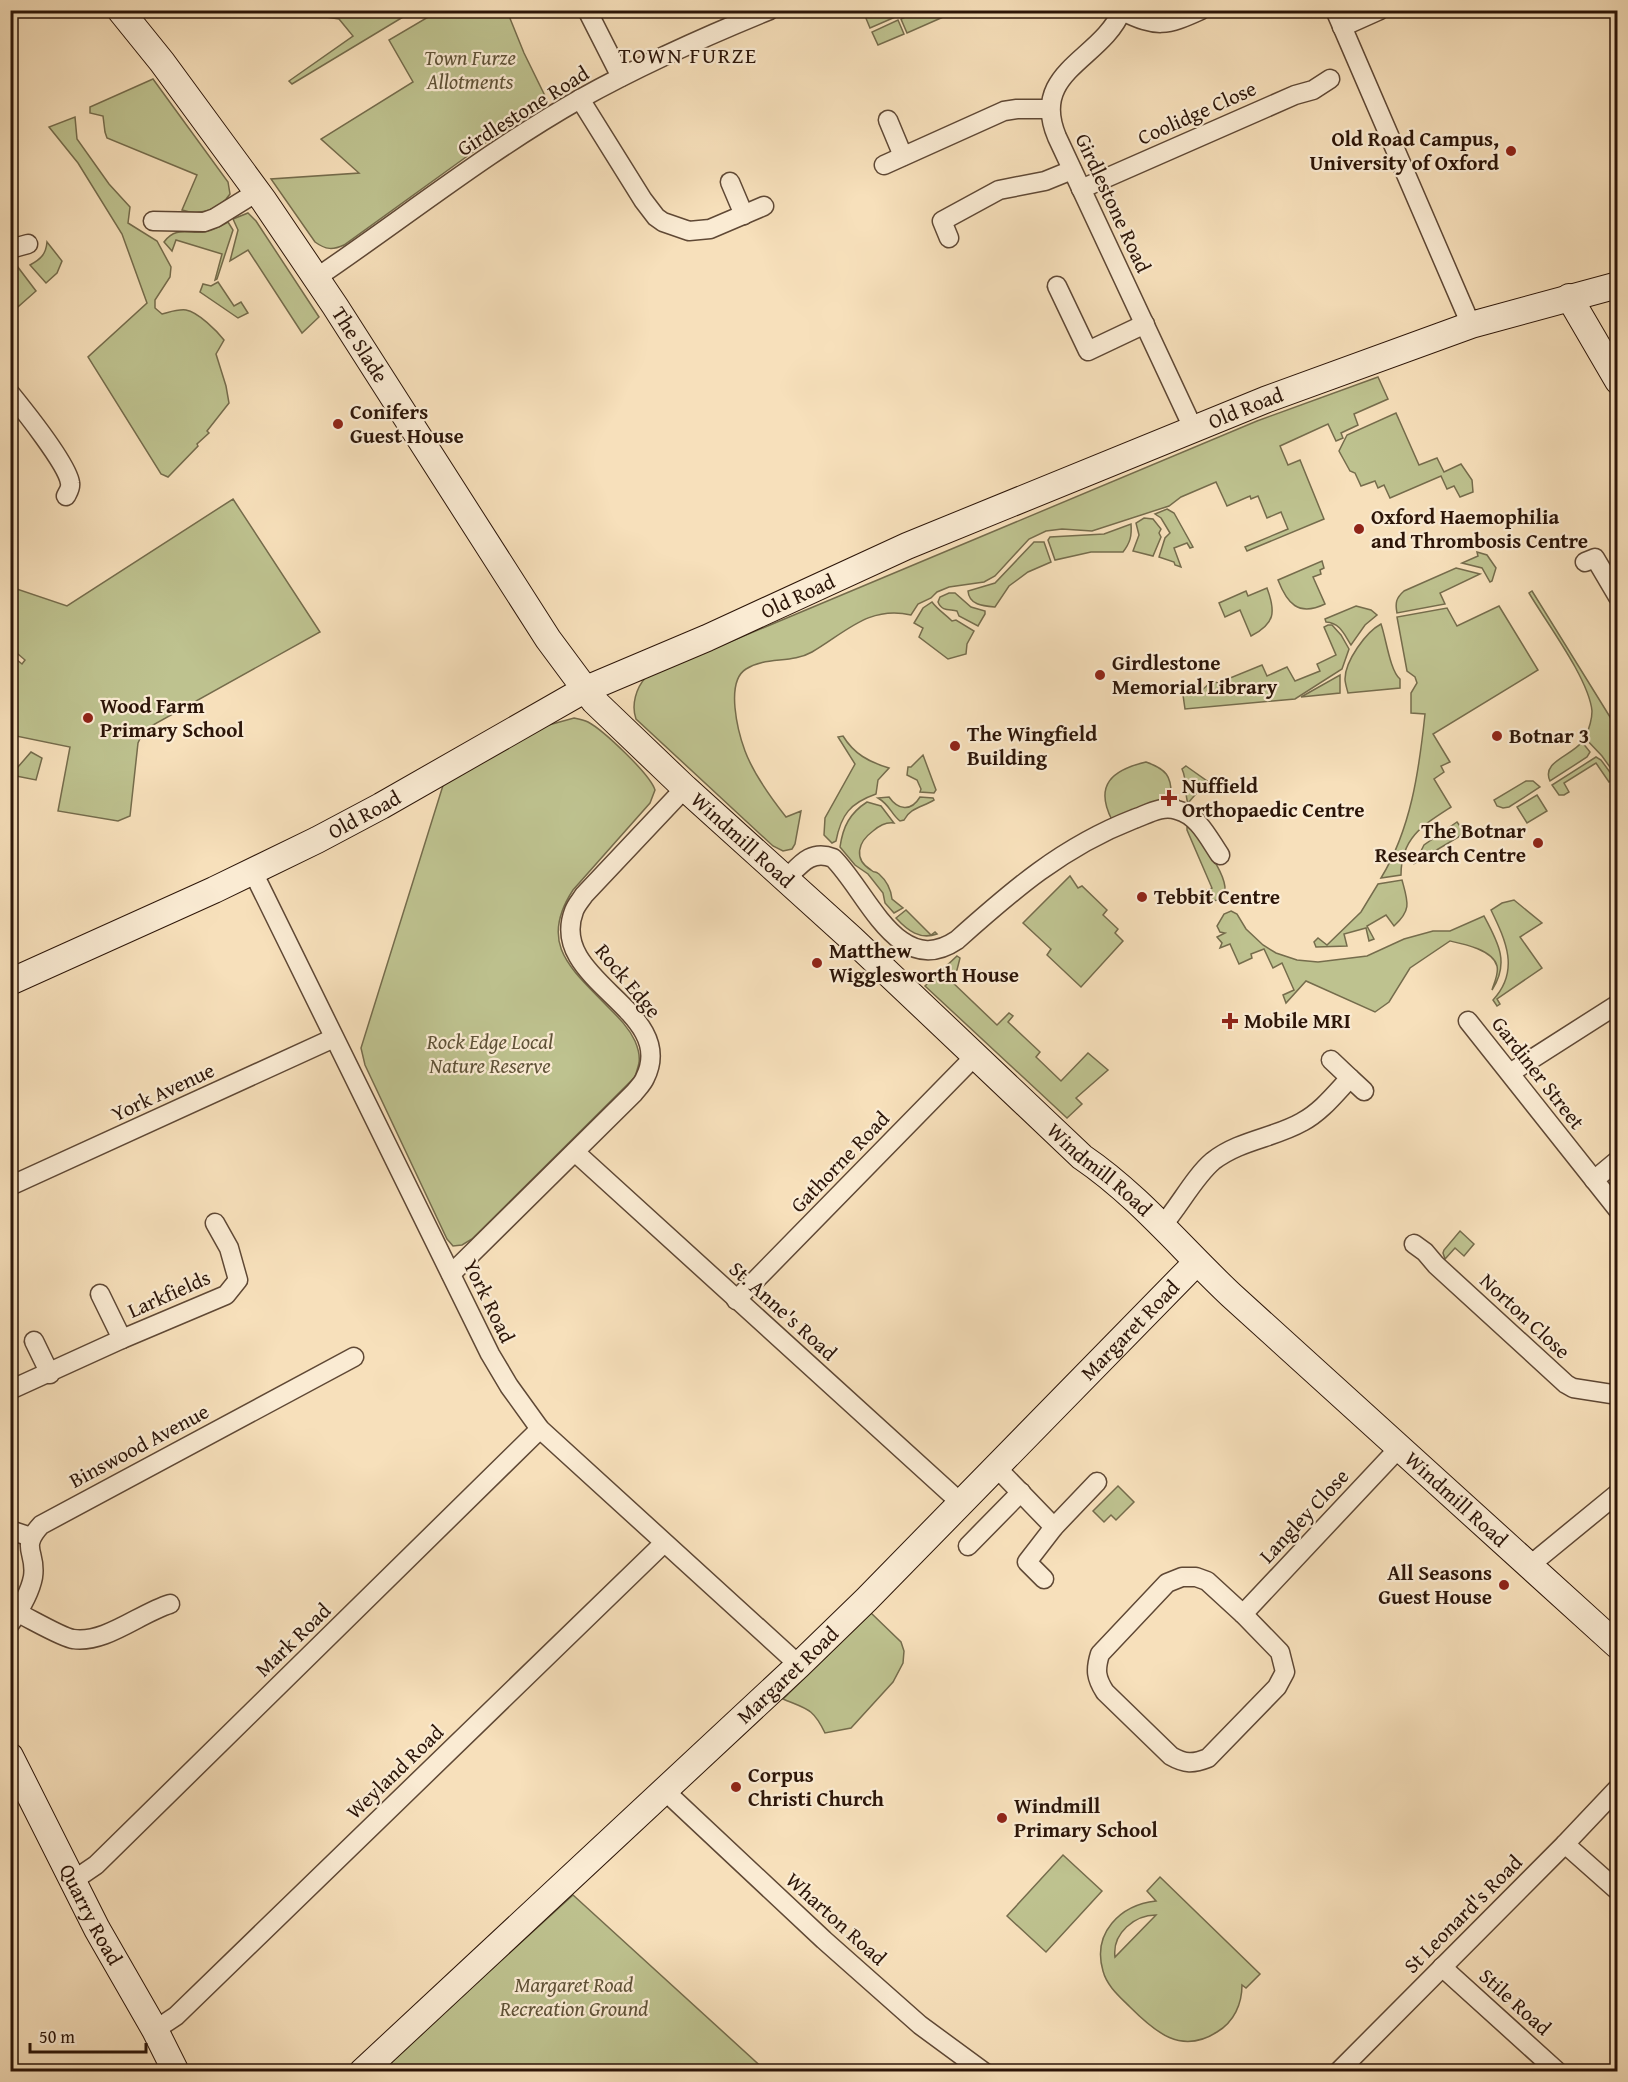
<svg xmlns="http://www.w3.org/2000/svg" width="1628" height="2082" font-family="'Gentium Book Plus',serif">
  <rect width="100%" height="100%" fill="#f7e0bb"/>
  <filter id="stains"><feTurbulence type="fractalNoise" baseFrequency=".00333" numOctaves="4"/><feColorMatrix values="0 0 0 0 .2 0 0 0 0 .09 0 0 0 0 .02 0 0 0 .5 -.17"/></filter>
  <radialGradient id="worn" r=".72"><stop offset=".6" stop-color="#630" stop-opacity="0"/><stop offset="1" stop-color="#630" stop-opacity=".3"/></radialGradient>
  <g fill="#bec28f" stroke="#756c4c" stroke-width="1.5" fill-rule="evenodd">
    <path d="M 440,10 L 507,11 L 524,53 L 548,102 L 509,126 L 344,245 C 333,250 326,250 315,242 L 271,179 L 359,173 L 321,139 L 413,82 L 389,40 Z"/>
    <path d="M 920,10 L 949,11 L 950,14 L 907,33 L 901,19 Z"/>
    <path d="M 287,11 L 413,10 L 413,11 L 292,84 L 289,81 L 353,36 L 339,19 Z"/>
    <path d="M 863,11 L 909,11 L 870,28 Z"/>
    <path d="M 898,20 L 904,34 L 878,45 L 872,32 Z"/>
    <path d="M 153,79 L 228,182 L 230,194 C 220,210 199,216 182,210 L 197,175 L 107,138 L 105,132 L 103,116 L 90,113 L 90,107 Z"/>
    <path d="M 75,117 L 77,139 L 109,184 L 130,207 L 128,223 L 157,241 L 171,267 L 170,277 L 155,300 L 155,308 L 162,314 C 170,312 178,309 186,310 C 198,312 217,331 224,340 L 216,354 L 226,386 L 229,403 L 207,431 L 209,433 L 197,444 L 198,446 L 168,477 L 161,474 L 88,357 L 147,303 L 122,234 L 78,163 L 49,127 Z"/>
    <path d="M 248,213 L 256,221 L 319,317 L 302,333 L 248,250 L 230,261 L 238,230 L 233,219 Z"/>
    <path d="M 228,222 L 233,230 L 217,279 L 215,280 L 222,254 L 176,240 L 172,251 L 164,242 C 176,226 188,234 205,232 C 213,230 221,226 228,222 Z"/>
    <path d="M 47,242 L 62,261 L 57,273 L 46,283 L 30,265 C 41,259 46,254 47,242 Z"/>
    <path d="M 11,261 L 14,262 L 36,291 L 11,313 Z"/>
    <path d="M 218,282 L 234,306 L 241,302 L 248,313 L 238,318 L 200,292 L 203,284 L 211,286 Z"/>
    <path d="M 1378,377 L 1388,399 L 1354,414 L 1358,425 L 1341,433 L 1343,438 L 1336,441 L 1328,424 L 1280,446 L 1288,465 L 1300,460 L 1324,519 L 1247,551 L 1245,547 L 1288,529 L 1281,512 L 1267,518 L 1258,496 L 1251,499 L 1250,496 L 1227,506 L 1216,482 L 1181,497 L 1169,506 L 1092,531 L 1062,529 L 1046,531 L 1029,539 L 995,576 L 984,582 L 949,587 L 937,592 L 931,598 L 918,604 L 911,615 C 869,605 845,633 812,652 C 791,664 766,656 746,669 C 725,682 738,732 745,751 C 754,775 771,798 786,817 L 801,811 L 795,844 L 792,849 L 783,851 L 773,846 L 636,719 C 631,705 636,688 646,677 L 1257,421 Z"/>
    <path d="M 1396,413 L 1419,465 L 1437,458 L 1444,472 L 1461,464 L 1472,480 L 1473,492 L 1460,497 L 1454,486 L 1447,489 L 1441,476 L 1390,498 L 1384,485 L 1378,488 L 1375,481 L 1361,486 L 1355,473 L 1350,471 L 1339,451 L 1347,435 Z"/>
    <path d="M 233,499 L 320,632 L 144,730 L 138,743 L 130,816 L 118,821 L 58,811 L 70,747 L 11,735 L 17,704 L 15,703 L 16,696 L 11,694 L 11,655 L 22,664 L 25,660 L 11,648 L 11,587 L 67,606 Z"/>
    <path d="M 1167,509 L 1174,513 L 1193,547 L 1190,548 L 1187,543 L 1174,548 L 1181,567 L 1175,565 L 1174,562 L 1159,557 L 1165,538 L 1170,533 L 1161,518 L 1155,514 Z"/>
    <path d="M 1144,518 L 1153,519 L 1161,529 L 1159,533 L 1161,537 L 1153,556 L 1133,551 L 1139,535 L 1136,523 Z"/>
    <path d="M 1131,524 C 1132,536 1130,543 1123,552 L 1091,552 L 1055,560 L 1048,540 L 1050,537 L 1104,534 Z"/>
    <path d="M 1034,542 L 1044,542 L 1051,562 L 1028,572 L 1009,586 L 995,607 C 983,606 969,605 968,591 L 995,583 Z"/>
    <path d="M 1477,552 L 1487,555 L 1496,568 L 1492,581 L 1490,582 L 1482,568 L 1462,563 L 1478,556 Z"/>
    <path d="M 1322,561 L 1324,568 L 1320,570 L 1321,574 L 1313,577 L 1325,604 C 1298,617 1287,603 1278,580 Z"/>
    <path d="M 1456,568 L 1480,574 L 1440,593 L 1445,604 L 1397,613 C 1395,603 1396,598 1404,591 Z"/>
    <path d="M 1267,588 C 1276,612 1275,624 1251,636 L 1240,610 L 1225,617 L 1219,603 L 1246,591 L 1248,596 Z"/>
    <path d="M 1532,591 L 1615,725 L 1613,742 L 1617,751 L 1617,777 L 1602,756 L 1585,738 C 1589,729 1592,721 1592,711 C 1589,679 1546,622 1529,593 Z"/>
    <path d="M 949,593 L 955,593 L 971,607 L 985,611 L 985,614 L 978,626 L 959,616 L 957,611 C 950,609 942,612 938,602 L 940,597 Z"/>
    <path d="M 932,602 C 938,610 945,614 952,621 L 956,620 L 974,631 L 967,644 L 966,654 L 948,659 L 919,637 L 923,628 L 914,623 L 923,608 Z"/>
    <path d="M 1356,606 L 1371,610 L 1377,615 L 1365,625 L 1351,645 C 1344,634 1340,623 1326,622 L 1325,619 Z"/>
    <path d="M 1499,606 L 1538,670 L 1433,734 L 1450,762 L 1441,766 L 1444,772 L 1434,779 L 1451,807 C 1423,825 1401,838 1401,875 L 1381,878 C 1411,829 1419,771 1425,714 L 1411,713 L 1411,693 L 1417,683 L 1415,677 L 1407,671 L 1397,617 L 1447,608 L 1457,626 Z"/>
    <path d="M 1381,624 C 1386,638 1390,671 1400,679 L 1400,688 L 1348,693 C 1347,689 1345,683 1345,679 C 1345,661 1366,632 1381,624 Z"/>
    <path d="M 1328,625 L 1332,625 L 1341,635 L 1349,649 L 1342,669 L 1295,699 L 1185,709 L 1183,695 L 1201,691 L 1212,681 L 1218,683 L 1262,665 L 1267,676 L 1287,667 L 1295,681 L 1320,671 L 1317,664 L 1336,655 L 1324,627 Z"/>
    <path d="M 1340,675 L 1340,693 L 1301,697 Z"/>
    <path d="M 574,718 C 579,719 584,720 588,722 C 603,730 650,774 655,790 L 650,803 L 573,890 C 537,945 573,970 609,1008 C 619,1018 629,1028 635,1041 C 638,1048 640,1056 639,1063 C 638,1068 636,1073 635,1077 L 472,1239 L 462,1245 L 453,1246 L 447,1239 L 365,1065 L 361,1048 L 445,779 L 545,726 Z"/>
    <path d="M 843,736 C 854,754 869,762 889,768 L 878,780 L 876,794 C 850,803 841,815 836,841 L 832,843 L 824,835 L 825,818 L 855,764 L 838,737 Z"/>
    <path d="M 1582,742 L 1590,752 L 1587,757 L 1550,781 C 1541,762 1571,756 1582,742 Z"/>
    <path d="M 31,752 L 42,758 L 36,780 L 11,775 Z"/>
    <path d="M 923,755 L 936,790 L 934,793 L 920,792 L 921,789 L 917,780 L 907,775 L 908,767 L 911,767 Z"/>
    <path d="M 1596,757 L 1601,760 L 1615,779 L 1609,782 L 1596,763 L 1564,783 L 1569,792 L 1564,795 L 1559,795 L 1552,785 Z"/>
    <path d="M 1146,762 C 1166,769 1172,776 1171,797 L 1112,820 C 1094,785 1112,770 1146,762 Z"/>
    <path d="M 1186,766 L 1207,781 L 1188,803 C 1184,794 1188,782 1182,769 Z"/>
    <path d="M 1526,781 L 1533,781 L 1540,787 L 1509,807 L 1503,808 L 1497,806 L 1494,800 Z"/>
    <path d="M 1537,795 L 1547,811 L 1527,823 L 1517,807 Z"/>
    <path d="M 889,797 C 898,810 911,812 920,797 L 933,798 L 934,800 C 923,807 910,808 904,820 L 900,821 C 891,814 890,805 878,798 Z"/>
    <path d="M 867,802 L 881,806 L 894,823 C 885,822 879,826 873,831 C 858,842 853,859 871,870 C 876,874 874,870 879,874 C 887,881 891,890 892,899 L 903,908 L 894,913 L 885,903 L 883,893 L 868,874 L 855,865 L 840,847 C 843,826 850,813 867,802 Z"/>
    <path d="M 1457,822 L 1465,833 L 1415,863 L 1424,845 Z"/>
    <path d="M 1187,827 L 1190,827 C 1198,837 1242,891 1218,900 C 1211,902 1206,897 1201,893 L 1212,888 L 1187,830 Z"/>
    <path d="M 1070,876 L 1078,888 L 1082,886 L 1107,910 L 1103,915 L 1118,929 L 1115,933 L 1123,941 L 1081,987 L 1047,955 L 1051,949 L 1023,923 Z"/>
    <path d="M 1402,880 C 1408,902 1412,910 1394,926 L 1386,915 L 1367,926 L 1374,939 L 1369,941 L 1366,928 L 1344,934 L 1347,946 L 1316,947 L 1314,942 L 1318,938 L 1327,945 L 1361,912 L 1378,884 Z"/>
    <path d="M 1514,900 L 1542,923 L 1520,937 L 1542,968 L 1497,999 L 1500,1004 L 1497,1006 L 1493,1000 C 1520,971 1506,941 1491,910 L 1502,903 Z"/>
    <path d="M 906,910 L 931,935 L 935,932 L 937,934 C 920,940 908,931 896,918 Z"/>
    <path d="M 1231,911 L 1237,914 L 1246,929 L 1263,945 L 1276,953 L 1297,960 L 1318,962 L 1367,956 L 1404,939 L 1433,931 L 1450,931 L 1484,916 C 1498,942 1510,963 1492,990 C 1494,983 1499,974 1497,966 C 1493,950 1464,944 1450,941 L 1410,968 L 1389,1002 L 1375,1012 L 1306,981 L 1286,1003 L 1283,995 L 1294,990 L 1282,963 L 1273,968 L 1264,949 L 1251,954 L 1252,958 L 1239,964 L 1230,944 L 1220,948 L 1222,943 L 1217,937 L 1225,933 L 1220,932 L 1217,926 L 1224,914 Z"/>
    <path d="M 957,956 L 960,958 L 957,970 L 949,979 L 997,1025 L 1009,1013 L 1013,1016 L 1008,1022 L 1040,1052 L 1036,1057 L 1061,1081 L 1088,1053 L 1108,1070 L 1076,1098 L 1082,1104 L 1067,1118 L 925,986 Z"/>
    <path d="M 1460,1231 L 1474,1244 L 1464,1256 L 1455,1248 L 1445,1259 L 1443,1253 L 1444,1250 Z"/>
    <path d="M 1118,1486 L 1134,1502 L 1116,1520 L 1111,1515 L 1104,1522 L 1093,1511 Z"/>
    <path d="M 871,1613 L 901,1642 L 904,1651 L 903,1663 L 893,1682 L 851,1728 L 825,1733 C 813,1708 807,1709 783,1699 Z"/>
    <path d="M 1063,1855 L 1102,1891 L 1046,1952 L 1007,1916 Z"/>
    <path d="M 1160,1877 L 1260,1974 L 1246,1988 L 1242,1985 C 1242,2004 1234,2022 1217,2032 C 1181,2055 1155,2032 1130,2007 C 1119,1996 1107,1986 1103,1971 C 1092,1933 1120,1905 1156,1901 L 1147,1891 ZM 1156,1915 L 1115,1957 C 1112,1933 1135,1915 1156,1915 Z"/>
    <path d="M 573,1895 L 766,2071 L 379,2072 Z"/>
  </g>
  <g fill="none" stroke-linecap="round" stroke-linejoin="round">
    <g stroke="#5f4835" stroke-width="21">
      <g id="street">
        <path d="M 587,10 L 621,77"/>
        <path d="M 1122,10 C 1102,60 1029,71 1057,137 L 1193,428"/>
        <path d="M 1335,10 L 1471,325"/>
        <path d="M 1122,11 C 1157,28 1166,26 1201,10"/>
        <path d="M 1342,27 L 1380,10"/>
        <path d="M 580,99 L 643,200 L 656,217 L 663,222 L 689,231 L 710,229 L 764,206"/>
        <path d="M 888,120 L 903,156"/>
        <path d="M 884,165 L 1004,111 L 1017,109 L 1050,109"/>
        <path d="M 730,182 L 744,215"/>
        <path d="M 1081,189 L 1295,95 L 1313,90 L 1330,79"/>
        <path d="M 153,221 L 204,222 L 215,218 L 257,192"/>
        <path d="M 949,238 L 942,221 L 999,190 L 1045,181 L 1072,170"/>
        <path d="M 10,249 L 28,244"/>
        <path d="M 316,278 C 403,219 488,151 580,99 C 641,65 706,36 770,10"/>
        <path d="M 1057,286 L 1088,351 L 1145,324"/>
        <path d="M 10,393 C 23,409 68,465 70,483 C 71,488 68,492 66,496"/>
        <path d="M 1585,562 L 1595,558 L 1618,597"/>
        <path d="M 253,872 L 490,1354 L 509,1386 L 540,1429 L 799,1665"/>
        <path d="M 786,879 C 800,865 811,849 833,858 C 867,891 898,980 957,940 C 1013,890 1062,847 1134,819 C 1148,814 1162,805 1177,810 C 1198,815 1209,839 1220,855"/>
        <path d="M 1468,1021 L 1618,1210"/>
        <path d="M 1331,1060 L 1350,1078"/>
        <path d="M 1510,1073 L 1618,1004"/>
        <path d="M 575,1152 L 961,1503"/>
        <path d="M 1594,1180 L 1618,1160"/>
        <path d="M 10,1186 L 334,1038"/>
        <path d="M 1161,1227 C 1179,1207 1194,1177 1213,1161 C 1240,1140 1274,1138 1302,1122 C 1321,1112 1335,1094 1350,1078 L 1364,1091"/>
        <path d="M 1414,1244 L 1425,1252 L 1436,1265 L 1566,1384 L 1573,1388 L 1618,1395"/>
        <path d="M 451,1274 L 634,1093 C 638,1088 643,1083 645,1078 C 679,1010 547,981 574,911 C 576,905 581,900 584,895 L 685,788"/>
        <path d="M 100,1294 L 122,1339"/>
        <path d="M 736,1300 L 976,1055"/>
        <path d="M 34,1341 L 50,1374"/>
        <path d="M 10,1390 L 122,1339 L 226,1295 L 238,1280 L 229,1248 L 215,1223"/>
        <path d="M 996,1467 L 1054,1527"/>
        <path d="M 10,1530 L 31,1537"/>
        <path d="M 968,1546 L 1021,1492"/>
        <path d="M 1529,1566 L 1618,1493"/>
        <path d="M 1182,1577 L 1196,1577 L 1207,1581 L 1243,1614 L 1280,1652 L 1285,1672 L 1277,1687 L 1208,1758 C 1193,1764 1185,1764 1171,1756 L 1105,1692 C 1096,1678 1095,1670 1100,1654 L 1167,1583 Z"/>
        <path d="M 1044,1579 L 1027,1562 L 1054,1527 L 1097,1482"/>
        <path d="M 18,1613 C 29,1618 63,1638 73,1639 C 105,1644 140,1613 170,1604"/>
        <path d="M 1243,1614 L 1399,1448"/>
        <path d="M 10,1624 C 19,1611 30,1593 33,1577 C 37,1551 19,1549 41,1525 L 354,1357"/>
        <path d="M 665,1791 L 824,1940 L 920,2025 L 984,2072"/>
        <path d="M 1565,1844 L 1618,1891"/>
        <path d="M 74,1880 L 96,1865 L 540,1429"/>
        <path d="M 1442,1967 L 1558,2072"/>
        <path d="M 155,2030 L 176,2016 L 664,1543"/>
        <path d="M 1338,2072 L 1565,1844 L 1618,1788"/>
      </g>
    </g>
    <g stroke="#2c1508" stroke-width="28">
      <g id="secondary">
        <path id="s1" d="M 120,10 L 162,62 L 264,201 L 335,306 L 548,639 L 594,701 L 685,788 L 852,939 L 1082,1157 C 1138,1195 1182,1249 1231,1295 L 1618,1646"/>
        <path d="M 1569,297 L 1618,381"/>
        <path id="s2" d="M 10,982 L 214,890 L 317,840 L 381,806 L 584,690 L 707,638 L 907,546 L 1265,400 L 1471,325 L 1618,285"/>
        <path id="s3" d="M 10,1756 L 97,1929 L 155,2030 L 176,2072"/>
        <path id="s4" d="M 362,2072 L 799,1665 L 866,1600 L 1196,1263"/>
      </g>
    </g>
    <use href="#street" stroke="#faebd3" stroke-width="18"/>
    <use href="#secondary" stroke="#faebd3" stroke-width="26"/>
  </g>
  <g fill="#8f2418" stroke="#faebd3" stroke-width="2">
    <circle cx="1511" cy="151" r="6"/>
    <circle cx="338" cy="424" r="6"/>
    <circle cx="1359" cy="529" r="6"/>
    <circle cx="1100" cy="675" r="6"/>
    <circle cx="88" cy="718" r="6"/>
    <circle cx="1497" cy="736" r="6"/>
    <circle cx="955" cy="746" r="6"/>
    <path d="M1166 789h6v6h6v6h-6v6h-6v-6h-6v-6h6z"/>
    <circle cx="1538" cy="843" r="6"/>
    <circle cx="1142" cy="897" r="6"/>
    <circle cx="817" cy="963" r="6"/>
    <path d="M1227 1012h6v6h6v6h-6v6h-6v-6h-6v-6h6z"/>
    <circle cx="1504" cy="1585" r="6"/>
    <circle cx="736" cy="1787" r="6"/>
    <circle cx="1002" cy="1818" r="6"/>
  </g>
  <g text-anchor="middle" stroke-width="4.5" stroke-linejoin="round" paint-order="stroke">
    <g font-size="21" font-style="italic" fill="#5f5237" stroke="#faebd3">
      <text x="470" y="65">Town Furze<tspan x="470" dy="24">Allotments</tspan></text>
      <text x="490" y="1049">Rock Edge Local<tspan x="490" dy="24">Nature Reserve</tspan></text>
      <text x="574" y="1992">Margaret Road<tspan x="574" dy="24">Recreation Ground</tspan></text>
    </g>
    <g font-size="21" fill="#2c1508" stroke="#faebd3">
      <text transform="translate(523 111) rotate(-32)" y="7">Girdlestone Road</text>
      <text transform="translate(1197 113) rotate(-24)" y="7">Coolidge Close</text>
      <text transform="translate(1113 203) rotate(65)" y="7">Girdlestone Road</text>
      <text dy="7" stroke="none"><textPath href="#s1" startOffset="412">The Slade</textPath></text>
      <text dy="7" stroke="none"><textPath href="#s2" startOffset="1364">Old Road</textPath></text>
      <text dy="7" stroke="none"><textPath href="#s2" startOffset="878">Old Road</textPath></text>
      <text dy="7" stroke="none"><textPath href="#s2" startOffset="392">Old Road</textPath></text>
      <text dy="7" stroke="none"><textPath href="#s1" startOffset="1042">Windmill Road</textPath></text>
      <text transform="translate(628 981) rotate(50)" y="7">Rock Edge</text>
      <text transform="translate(1538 1073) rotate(52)" y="7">Gardiner Street</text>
      <text transform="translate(163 1092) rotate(-25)" y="7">York Avenue</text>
      <text transform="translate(840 1162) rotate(-46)" y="7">Gathorne Road</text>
      <text dy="7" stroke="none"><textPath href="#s1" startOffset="1528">Windmill Road</textPath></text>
      <text transform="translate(169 1294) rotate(-24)" y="7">Larkfields</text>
      <text transform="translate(489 1301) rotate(64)" y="7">York Road</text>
      <text transform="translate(783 1311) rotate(42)" y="7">St. Anne's Road</text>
      <text transform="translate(1525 1316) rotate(43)" y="7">Norton Close</text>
      <text dy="7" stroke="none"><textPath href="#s4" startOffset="1068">Margaret Road</textPath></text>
      <text transform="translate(139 1446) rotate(-28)" y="7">Binswood Avenue</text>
      <text dy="7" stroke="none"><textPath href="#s1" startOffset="2014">Windmill Road</textPath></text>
      <text transform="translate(1304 1516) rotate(-47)" y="7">Langley Close</text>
      <text transform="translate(293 1640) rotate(-44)" y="7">Mark Road</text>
      <text dy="7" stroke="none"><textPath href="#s4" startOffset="582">Margaret Road</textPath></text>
      <text transform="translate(395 1772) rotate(-44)" y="7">Weyland Road</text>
      <text dy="7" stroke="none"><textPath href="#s3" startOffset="178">Quarry Road</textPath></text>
      <text transform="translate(1463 1914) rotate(-45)" y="7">St Leonard's Road</text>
      <text transform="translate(836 1919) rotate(42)" y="7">Wharton Road</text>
      <text transform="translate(1515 2002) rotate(42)" y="7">Stile Road</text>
    </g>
    <g font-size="21" font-weight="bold" fill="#2c1508" stroke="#faebd3" text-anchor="start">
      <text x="1499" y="146" text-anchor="end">Old Road Campus,<tspan x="1499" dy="24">University of Oxford</tspan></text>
      <text x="350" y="419">Conifers<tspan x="350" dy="24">Guest House</tspan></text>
      <text x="1371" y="524">Oxford Haemophilia<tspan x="1371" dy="24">and Thrombosis Centre</tspan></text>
      <text x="1112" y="670">Girdlestone<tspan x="1112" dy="24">Memorial Library</tspan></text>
      <text x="100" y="713">Wood Farm<tspan x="100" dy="24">Primary School</tspan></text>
      <text x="967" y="741">The Wingfield<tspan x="967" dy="24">Building</tspan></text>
      <text x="1509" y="743">Botnar 3</text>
      <text x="1182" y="793">Nuffield<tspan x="1182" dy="24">Orthopaedic Centre</tspan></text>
      <text x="1526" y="838" text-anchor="end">The Botnar<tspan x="1526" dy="24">Research Centre</tspan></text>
      <text x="1154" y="904">Tebbit Centre</text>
      <text x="829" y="958">Matthew<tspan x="829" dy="24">Wigglesworth House</tspan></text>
      <text x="1244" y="1028">Mobile MRI</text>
      <text x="1492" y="1580" text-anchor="end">All Seasons<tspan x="1492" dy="24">Guest House</tspan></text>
      <text x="748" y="1782">Corpus<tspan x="748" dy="24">Christi Church</tspan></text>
      <text x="1014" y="1813">Windmill<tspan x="1014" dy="24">Primary School</tspan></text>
    </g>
    <g font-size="22" letter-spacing="1.5" fill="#2c1508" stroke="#faebd3">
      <text x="688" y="63">TOWN FURZE</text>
    </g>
  </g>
  <rect width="1628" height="2082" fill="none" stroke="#f7e0bb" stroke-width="36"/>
  <rect x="12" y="12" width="1604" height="2058" fill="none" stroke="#2c1508" stroke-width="3"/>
  <rect x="18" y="18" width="1592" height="2046" fill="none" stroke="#2c1508" stroke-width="1.5"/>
  <path d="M30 2043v9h116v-9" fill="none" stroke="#2c1508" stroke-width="3"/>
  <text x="39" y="2043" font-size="18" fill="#2c1508" stroke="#faebd3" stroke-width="4.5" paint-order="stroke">50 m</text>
  <rect width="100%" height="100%" filter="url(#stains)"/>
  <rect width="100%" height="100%" fill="url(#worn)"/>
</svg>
